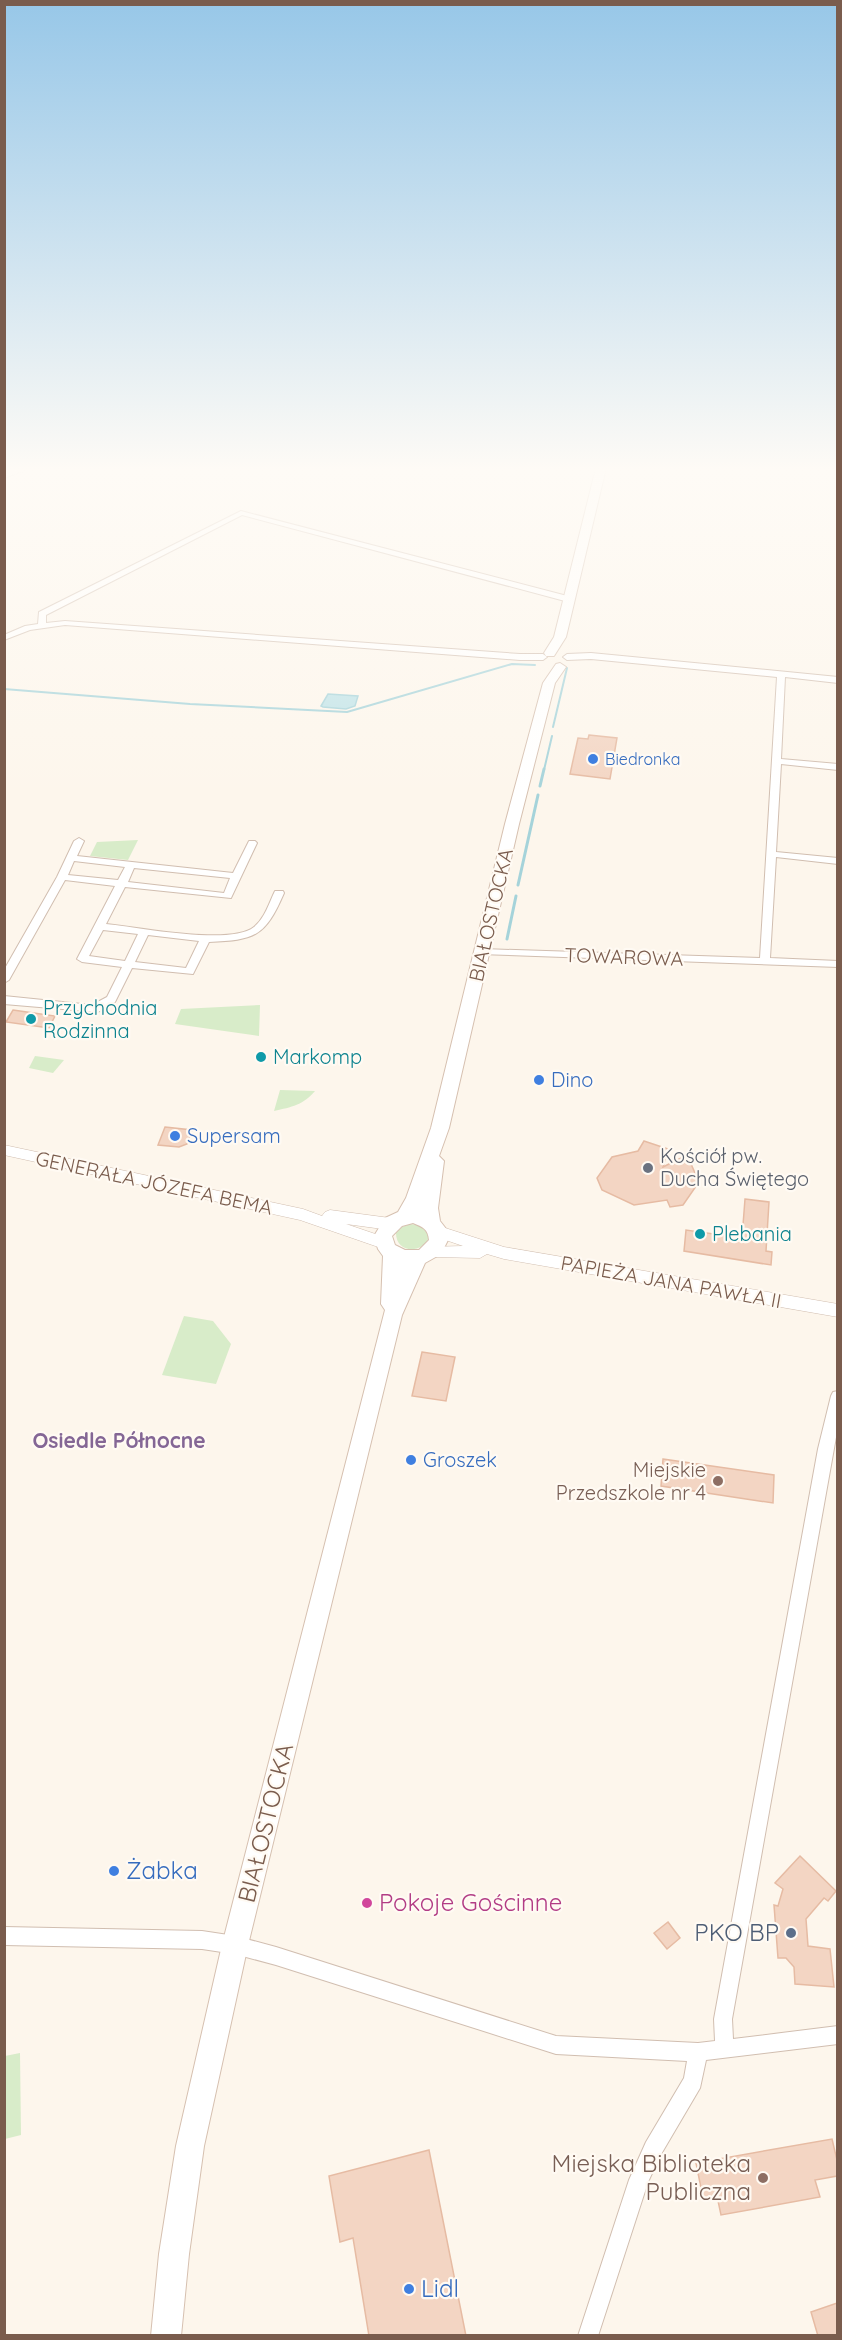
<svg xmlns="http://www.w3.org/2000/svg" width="842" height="2340" font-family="Quicksand,sans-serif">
  <rect width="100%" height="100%" fill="#fdf6ec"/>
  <g fill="#d8ecc9">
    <path d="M 138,840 L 128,860 L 90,856 L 97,842 Z"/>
    <path d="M 260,1005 L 259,1036 L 175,1024 L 181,1009 Z"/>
    <path d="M 35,1056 L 64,1060 L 53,1073 L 29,1068 Z"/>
    <path d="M 280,1090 L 315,1091 C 303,1105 292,1107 274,1111 Z"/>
    <path d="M 410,1224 C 420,1225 425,1227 429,1237 C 423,1254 396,1254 396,1233 L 402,1227 Z"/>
    <path d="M 184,1316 L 213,1321 L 231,1344 L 216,1384 L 162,1375 Z"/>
    <path d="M 20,2053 L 21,2135 L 5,2139 L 5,2056 Z"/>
  </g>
  <path fill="#bfe3e8" stroke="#a5d3da" stroke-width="1.5" d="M 328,694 L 358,696 L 355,706 L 346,709 L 323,707 L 321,706 Z"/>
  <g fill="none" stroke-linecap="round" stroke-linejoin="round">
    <g stroke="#a5d3da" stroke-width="2">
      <path d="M 4,689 L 190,704 L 347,712 L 512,664 L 535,665"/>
      <path d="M 553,727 L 567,668 L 565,668"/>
      <path d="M 544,770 L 552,736"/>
    </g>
    <g stroke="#a5d3da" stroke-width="3">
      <path d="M 540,786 L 544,769"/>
      <path d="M 518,885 L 538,795"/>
      <path d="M 507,939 L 516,896"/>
    </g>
  </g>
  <g fill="#f3d5c3" stroke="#e6bba3" stroke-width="1.5">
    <path d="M 589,735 L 617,738 L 610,779 L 570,774 L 578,738 L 588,739 Z"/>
    <path d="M 13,1010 L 55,1016 L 49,1028 L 6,1022 Z"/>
    <path d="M 165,1127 L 192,1130 L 187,1144 L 179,1147 L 158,1145 Z"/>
    <path d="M 644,1141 L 668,1149 L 663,1167 L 687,1155 L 699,1182 L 683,1205 L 670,1207 L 667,1200 L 634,1205 L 602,1190 L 597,1178 L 612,1157 L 638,1151 Z"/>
    <path d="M 745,1199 L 769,1202 L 766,1251 L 772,1252 L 771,1265 L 684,1251 L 686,1230 L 742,1238 Z"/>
    <path d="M 422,1352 L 455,1357 L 446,1401 L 412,1396 Z"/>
    <path d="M 663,1459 L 774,1475 L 773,1503 L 661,1486 Z"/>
    <path d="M 800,1856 L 836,1891 L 828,1901 L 824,1898 L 806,1919 L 808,1946 L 830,1949 L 834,1987 L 795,1984 L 794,1967 L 786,1958 L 778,1958 L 774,1905 L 778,1906 L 783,1889 L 775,1883 Z"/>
    <path d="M 668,1922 L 680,1938 L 667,1949 L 654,1933 Z"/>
    <path d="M 832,2139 L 837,2160 L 837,2176 L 815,2180 L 820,2197 L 721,2215 L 717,2196 L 703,2198 L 696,2163 Z"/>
    <path d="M 429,2150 L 466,2336 L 369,2336 L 353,2238 L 340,2242 L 329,2176 Z"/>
    <path d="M 837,2303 L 837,2336 L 818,2336 L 811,2312 Z"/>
  </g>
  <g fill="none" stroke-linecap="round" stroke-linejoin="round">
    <g stroke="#d1beb0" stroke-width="2">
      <g id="minor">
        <path d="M 20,468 L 31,468 L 4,478 L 4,473 Z"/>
        <path d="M 241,511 L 571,597 L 572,599 L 565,601 L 242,515 L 46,615 L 46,623 L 65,621 L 520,654 L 543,654 L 547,657 L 543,660 L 520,660 L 65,625 L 30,630 L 4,640 L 4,635 L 25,626 L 38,624 L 39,612 Z"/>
        <path d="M 591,653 L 838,677 L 838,683 L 785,677 L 781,759 L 838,764 L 838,770 L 781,764 L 776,852 L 838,858 L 838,864 L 776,857 L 770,958 L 838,961 L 838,967 L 479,954 L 478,952 L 479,950 L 483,949 L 760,958 L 777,677 L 591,659 L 567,660 L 563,657 L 567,654 Z"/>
        <path d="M 79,838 L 84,841 L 77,856 L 233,873 L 249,841 L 255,841 L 257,843 L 231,898 L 125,887 L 106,924 C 138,927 230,946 254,927 C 265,918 269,903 275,891 L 283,891 L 284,893 C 265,937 255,940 209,942 L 193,974 L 132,968 L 115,1002 L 98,1012 L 4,1004 L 4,996 L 92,1005 L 107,997 L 122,967 L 82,962 L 77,959 L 115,886 L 65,880 L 9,980 L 4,983 L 4,970 L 57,877 L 74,841 ZM 74,861 L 125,867 L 118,880 L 68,875 ZM 134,868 L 230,878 L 224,893 L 128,882 ZM 103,930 L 138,934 L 125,961 L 89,956 ZM 148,935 L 199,941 L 186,968 L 135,962 Z"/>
        <path d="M 838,1391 L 838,1426 L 732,2019 L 733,2039 L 838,2026 L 838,2044 L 706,2060 L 700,2088 L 660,2156 L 648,2182 L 598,2336 L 578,2336 L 629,2180 L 646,2142 L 684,2078 L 687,2061 L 556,2054 L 276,1965 L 235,1954 L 202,1949 L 4,1945 L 4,1927 L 202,1931 L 235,1936 L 276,1947 L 556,2036 L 698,2043 L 715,2041 L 714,2019 L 818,1449 L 831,1396 L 833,1392 Z"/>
      </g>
    </g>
    <g stroke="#d1beb0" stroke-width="1">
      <g id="tertiary">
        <path d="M 4,1145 L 303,1209 L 322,1216 L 325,1212 L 330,1210 L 390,1218 L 395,1220 L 398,1224 L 395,1228 L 390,1230 L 346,1224 L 390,1239 L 392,1243 L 390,1247 L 384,1249 L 300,1220 L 4,1155 Z"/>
        <path d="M 439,1226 L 504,1247 L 838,1304 L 838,1317 L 504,1259 L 487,1254 L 480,1258 L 433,1257 L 427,1255 L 425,1251 L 427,1247 L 463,1246 L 434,1236 L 431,1232 L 434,1228 Z"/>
      </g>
    </g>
    <g stroke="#d6c0b0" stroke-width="2">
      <g id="secondary">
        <path d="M 596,468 L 606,468 L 566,637 L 554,656 L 546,656 L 544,653 L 554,637 Z"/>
        <path d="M 560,663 L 566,667 L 555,683 L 519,824 L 449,1128 L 439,1156 L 444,1161 L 438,1208 L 440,1221 L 447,1230 L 448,1240 L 441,1254 L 425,1263 L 402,1315 L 248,1945 L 204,2146 L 189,2254 L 181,2336 L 151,2336 L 159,2254 L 176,2146 L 222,1945 L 385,1310 L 381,1304 L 383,1256 L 378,1249 L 374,1236 L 385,1218 L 398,1212 L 406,1198 L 431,1128 L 505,824 L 543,683 L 556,664 ZM 413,1223 C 423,1227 428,1229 429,1240 L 419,1250 L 405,1250 L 395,1245 L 392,1236 L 402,1226 Z"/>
      </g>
    </g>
    <use href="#minor" fill="#fff" fill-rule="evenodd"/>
    <use href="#tertiary" fill="#fff" fill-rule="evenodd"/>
    <use href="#secondary" fill="#fff" fill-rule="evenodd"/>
  </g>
  <linearGradient id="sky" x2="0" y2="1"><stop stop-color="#97c7e8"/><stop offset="0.59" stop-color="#fefbf6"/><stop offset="1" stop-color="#fefbf6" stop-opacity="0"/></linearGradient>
  <rect width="842" height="796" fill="url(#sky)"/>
  <g fill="#3f7fe0" stroke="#fffaf3" stroke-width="2">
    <circle cx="593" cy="759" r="6"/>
    <circle cx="539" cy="1080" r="6"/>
    <circle cx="175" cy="1136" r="6"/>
    <circle cx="411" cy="1460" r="6"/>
    <circle cx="114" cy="1871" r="6"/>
    <circle cx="409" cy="2289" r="6"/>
  </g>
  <g fill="#0f9aa8" stroke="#fffaf3" stroke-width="2">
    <circle cx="31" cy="1019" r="6"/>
    <circle cx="261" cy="1057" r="6"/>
    <circle cx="700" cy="1234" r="6"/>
  </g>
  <circle fill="#6b7280" stroke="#fffaf3" stroke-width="2" cx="648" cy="1168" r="6"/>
  <g fill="#8d6e63" stroke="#fffaf3" stroke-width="2">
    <circle cx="718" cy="1481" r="6"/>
    <circle cx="763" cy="2178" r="6"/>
  </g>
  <circle fill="#d1479c" stroke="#fffaf3" stroke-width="2" cx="367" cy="1903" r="6"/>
  <circle fill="#5c6f8a" stroke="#fffaf3" stroke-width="2" cx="791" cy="1933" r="6"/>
  <g text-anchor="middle" stroke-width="4.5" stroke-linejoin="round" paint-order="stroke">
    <g font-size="16" fill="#366cbe" stroke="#fffaf3" text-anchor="start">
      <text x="605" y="765">Biedronka</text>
    </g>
    <g font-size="20" fill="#7a5c4d" stroke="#fffaf3">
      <text transform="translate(491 915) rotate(-77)" y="7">BIAŁOSTOCKA</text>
      <text transform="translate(624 957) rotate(2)" y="7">TOWAROWA</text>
      <text transform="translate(154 1183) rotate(12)" y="7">GENERAŁA JÓZEFA BEMA</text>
      <text transform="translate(671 1282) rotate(10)" y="7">PAPIEŻA JANA PAWŁA II</text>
    </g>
    <g font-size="20" fill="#0d838f" stroke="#fffaf3" text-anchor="start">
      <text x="43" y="1015">Przychodnia<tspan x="43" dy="23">Rodzinna</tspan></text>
      <text x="273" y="1064">Markomp</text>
      <text x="712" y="1241">Plebania</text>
    </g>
    <g font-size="20" fill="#366cbe" stroke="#fffaf3" text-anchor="start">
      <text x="551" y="1087">Dino</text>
      <text x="187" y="1143">Supersam</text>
      <text x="423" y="1467">Groszek</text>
    </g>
    <g font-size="20" fill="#5b616d" stroke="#fffaf3" text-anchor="start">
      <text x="660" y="1163">Kościół pw.<tspan x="660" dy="23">Ducha Świętego</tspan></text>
    </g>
    <g font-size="20" fill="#785e54" stroke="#fffaf3" text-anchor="end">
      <text x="706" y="1477">Miejskie<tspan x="706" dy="23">Przedszkole nr 4</tspan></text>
    </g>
    <g font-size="21" font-weight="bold" fill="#846695" stroke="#fffaf3">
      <text x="119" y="1448">Osiedle Północne</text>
    </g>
    <g font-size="24" fill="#7a5c4d" stroke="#fffaf3">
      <text transform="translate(266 1823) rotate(-76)" y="8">BIAŁOSTOCKA</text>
    </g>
    <g font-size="24" fill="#366cbe" stroke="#fffaf3" text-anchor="start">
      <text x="126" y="1879">Żabka</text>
      <text x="421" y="2297">Lidl</text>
    </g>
    <g font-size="24" fill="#b23c85" stroke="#fffaf3" text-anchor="start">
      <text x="379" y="1911">Pokoje Gościnne</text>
    </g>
    <g font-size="24" fill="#4e5e75" stroke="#fffaf3" text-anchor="end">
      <text x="779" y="1941">PKO BP</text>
    </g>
    <g font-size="24" fill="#785e54" stroke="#fffaf3" text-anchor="end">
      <text x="751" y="2172">Miejska Biblioteka<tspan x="751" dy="28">Publiczna</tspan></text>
    </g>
  </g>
  <rect width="842" height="2340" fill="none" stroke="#7a5c4d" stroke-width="12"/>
</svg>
